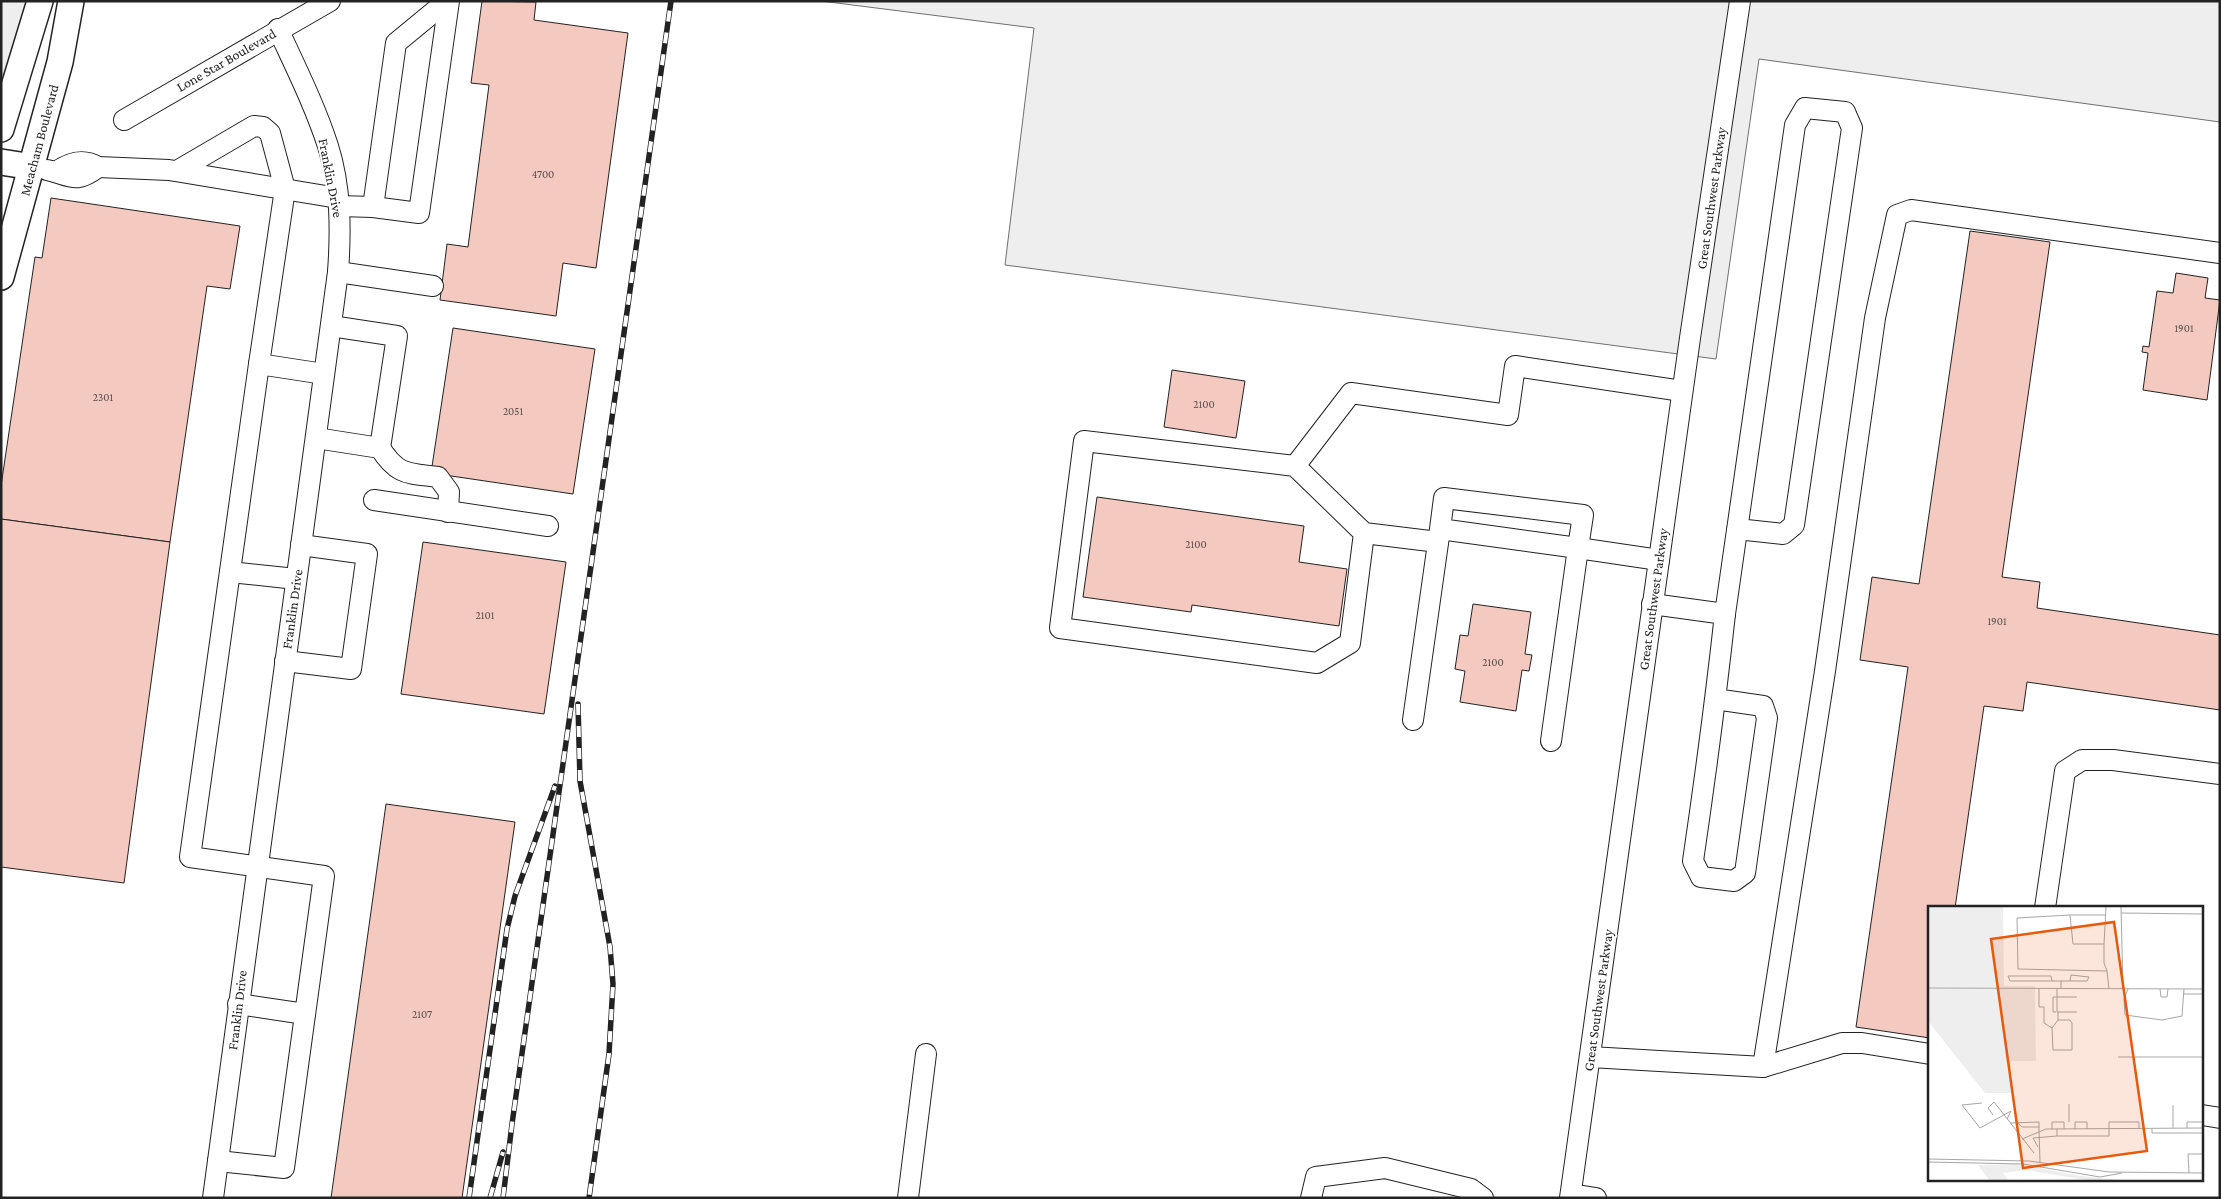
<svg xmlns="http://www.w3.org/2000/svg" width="2221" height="1199" font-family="'Crimson Pro',serif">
  <rect width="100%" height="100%" fill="#fff"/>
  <g fill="#eee" stroke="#6f6f6f">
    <path d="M 1,1 L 27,1 L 1,97 Z"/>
    <path d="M 821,1 L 2220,1 L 2220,122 L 1759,59 L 1716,359 L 1005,265 L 1034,28 Z"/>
  </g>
  <g fill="#f3c9c0" stroke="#222">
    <path d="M 482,1 L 536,2 L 534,20 L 628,33 L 596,268 L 563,263 L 556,316 L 440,300 L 447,244 L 468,247 L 489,85 L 471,83 Z"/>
    <path d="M 51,198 L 240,226 L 230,289 L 207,286 L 170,542 L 1,519 L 1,486 L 35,257 L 42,258 Z"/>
    <path d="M 1970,231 L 2050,242 L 2002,577 L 2040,582 L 2037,608 L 2220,635 L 2220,710 L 2027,682 L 2023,711 L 1984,706 L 1955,908 L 1930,908 L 1930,1038 L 1856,1027 L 1908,667 L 1860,660 L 1872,577 L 1919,584 Z"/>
    <path d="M 2176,273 L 2208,278 L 2205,298 L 2220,300 L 2207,400 L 2143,390 L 2148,353 L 2142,352 L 2143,346 L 2149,347 L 2157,291 L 2173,293 Z"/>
    <path d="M 453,328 L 595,349 L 573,494 L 431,473 Z"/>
    <path d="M 1172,370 L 1245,381 L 1236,438 L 1164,427 Z"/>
    <path d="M 1097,497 L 1304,526 L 1299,562 L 1347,569 L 1339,626 L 1192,605 L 1191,612 L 1083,597 Z"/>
    <path d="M 1,519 L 170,542 L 124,883 L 1,867 Z"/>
    <path d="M 423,542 L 566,562 L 544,714 L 401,694 Z"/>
    <path d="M 1473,604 L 1531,612 L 1525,654 L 1532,655 L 1529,671 L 1522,670 L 1516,711 L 1460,702 L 1465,671 L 1455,669 L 1460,635 L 1468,636 Z"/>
    <path d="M 386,804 L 515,822 L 462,1198 L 331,1198 Z"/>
  </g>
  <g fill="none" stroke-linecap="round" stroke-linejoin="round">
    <g stroke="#222" stroke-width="22">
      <g id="minor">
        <path d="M 124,120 L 330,1"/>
        <path d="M 47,170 C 70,175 75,185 98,167"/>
        <path d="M 177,171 L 254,126 L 263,127 L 270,133 L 285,189 L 259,364"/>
        <path d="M 56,172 C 70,162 83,158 98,167 L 169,170 L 338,198"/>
        <path d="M 339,206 L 373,207 L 419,213 L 449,1"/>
        <path d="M 373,207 L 396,43 L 447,1"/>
        <path d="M 338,272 L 433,286"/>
        <path d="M 316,438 L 380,448 L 397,336 L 331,326"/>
        <path d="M 380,448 C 398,476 408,473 438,477 L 449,492 L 448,512"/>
        <path d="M 1295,466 L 1351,393 L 1508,415 L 1515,366 L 1682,391"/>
        <path d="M 374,500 L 548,526"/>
        <path d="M 1364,533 L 1295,466 L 1084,441 L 1060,628 L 1317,663 L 1350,643 L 1364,533 L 1438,542"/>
        <path d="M 230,572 L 296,579"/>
        <path d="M 1652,604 L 1725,614 C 1716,696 1705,779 1693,861 L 1701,877 L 1734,881 L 1745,873 L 1767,718 L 1763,706 L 1715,699"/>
        <path d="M 1725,614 L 1795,125 L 1805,108 L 1845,112 L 1852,128 L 1794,525 L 1783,534 L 1737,529"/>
        <path d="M 285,661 L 351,669 L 367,554 L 301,545"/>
        <path d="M 1413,720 L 1440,529 L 1578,548 L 1583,515 L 1444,498 L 1440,529"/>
        <path d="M 1551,741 L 1578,548 L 1659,560"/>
        <path d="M 2045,908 L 2065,771 L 2082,760 L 2113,760 L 2220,774"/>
        <path d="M 238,1004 L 305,1014"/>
        <path d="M 1590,1057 L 1763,1067 L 1842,1043 L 1862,1043 L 1930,1054"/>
        <path d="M 1763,1067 L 1825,671 L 1875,318 L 1897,215 L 1911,210 L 2220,253"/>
        <path d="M 2202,1115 L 2220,1118"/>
        <path d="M 218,1161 L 284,1168 L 324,876 L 190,857 L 259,364 L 324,374"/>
        <path d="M 1571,1194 L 1596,1198"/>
        <path d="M 213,1198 L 338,272 C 341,230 341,187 328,146 C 315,106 296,68 278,29"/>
        <path d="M 908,1198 L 926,1054"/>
        <path d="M 1311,1198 L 1316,1177 L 1385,1168 L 1471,1189 L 1483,1198"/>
        <path d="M 1570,1198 L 1690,338 L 1740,1"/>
      </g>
    </g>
    <g stroke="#222" stroke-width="28">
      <g id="major">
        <path d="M 1,129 L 40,1"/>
        <path d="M 1,162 L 33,167"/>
        <path d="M 1,277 L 60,62 L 71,1"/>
      </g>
    </g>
    <use href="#minor" stroke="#fff" stroke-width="20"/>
    <use href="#major" stroke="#fff" stroke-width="25"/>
    <g stroke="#222" stroke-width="5.5">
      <g id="rail">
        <path d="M 578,704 L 580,781 L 610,947 L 613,984 L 609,1054 L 589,1198"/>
        <path d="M 469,1198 L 507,929 L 515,896 L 555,786"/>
        <path d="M 490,1198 L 503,1152"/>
        <path d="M 503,1198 L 512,1124 L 671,1"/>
      </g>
    </g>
    <use href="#rail" stroke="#fff" stroke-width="4" stroke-dasharray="11" stroke-linecap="butt"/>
  </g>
  <g text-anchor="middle" stroke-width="4" stroke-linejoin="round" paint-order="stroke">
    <g font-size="11" fill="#564c4a">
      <text x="543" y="178">4700</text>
      <text x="2184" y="332">1901</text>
      <text x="103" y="401">2301</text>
      <text x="1204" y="408">2100</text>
      <text x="513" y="415">2051</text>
      <text x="1196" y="548">2100</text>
      <text x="485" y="619">2101</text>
      <text x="1997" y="625">1901</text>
      <text x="1493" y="666">2100</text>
      <text x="422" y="1018">2107</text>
    </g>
    <g font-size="14" fill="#222" stroke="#fff">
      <text transform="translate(226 60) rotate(-30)" y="5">Lone Star Boulevard</text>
      <text transform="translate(39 140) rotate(-75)" y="5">Meacham Boulevard</text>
      <text transform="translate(331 178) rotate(79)" y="5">Franklin Drive</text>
      <text transform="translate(1711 198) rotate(-82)" y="5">Great Southwest Parkway</text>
      <text transform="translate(1653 599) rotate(-82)" y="5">Great Southwest Parkway</text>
      <text transform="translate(292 609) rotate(-82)" y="5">Franklin Drive</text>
      <text transform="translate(1598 1000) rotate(-82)" y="5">Great Southwest Parkway</text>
      <text transform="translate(237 1010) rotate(-83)" y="5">Franklin Drive</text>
    </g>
  </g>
  <g transform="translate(1928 906)">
    <rect width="275" height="275" fill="#fff"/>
    <path d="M 0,1 L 75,1 L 76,80 L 107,80 L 108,155 L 83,155 L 83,187 L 57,187 L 0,115 ZM 89,258 L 153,270 L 192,274 L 158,274 L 98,264 L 75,267 L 80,274 L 61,274 L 50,259 Z" fill="#eee"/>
    <path fill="none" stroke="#a7a7a7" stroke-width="1" d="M 193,1 L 195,83M 193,7 L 275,8M 142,9 L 178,9M 176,38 L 178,1M 179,65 L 90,63 L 89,12 L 142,9 L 145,38 L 176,38 L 176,57 L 179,65 L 181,83M 124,75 L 123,70 L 80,70 L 82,75 L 133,75M 0,82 L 275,83M 111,83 L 111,101 L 116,101 L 116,117 L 124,122M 129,83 L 129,91 L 149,91M 133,83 L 133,75 L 159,75 L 161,71 L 143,69 L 142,75M 200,83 L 196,93 L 197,109 L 234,114 L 254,110 L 256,83M 232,83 L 233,91 L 239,91 L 240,83M 255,88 L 275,88M 129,91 L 129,106 L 149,106M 128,106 L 125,106 L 125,91 L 129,91M 130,106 L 130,114 L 142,114 L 144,117 L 144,144 L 125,144 L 124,122 L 130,114M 190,151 L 275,151M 66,196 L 106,247M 54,197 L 34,199 L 52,222 L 83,205 L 79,213M 245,199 L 245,222M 65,209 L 60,202 L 66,196M 141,216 L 141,198M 82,217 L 111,216 L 111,224M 90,217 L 94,221 L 111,221M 259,222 L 259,216 L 275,216M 124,223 L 124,216 L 136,216 L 136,223M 129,223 L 129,230 L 181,230 L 181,216 L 211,216 L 211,223M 147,223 L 147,216 L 159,216 L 159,223M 224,223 L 224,227 L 275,227M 111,224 L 112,256M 94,233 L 118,223 L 275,222M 110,241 L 105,232 L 129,230M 0,253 L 101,255 L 181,266 L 275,267M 0,256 L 95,258 L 172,271 L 194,267M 261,267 L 260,248 L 275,248"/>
    <path fill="#e8590c" fill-opacity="0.15" stroke="#e8590c" stroke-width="2.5" d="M 186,16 L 219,245 L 95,262 L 63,33 Z"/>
    <rect width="275" height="275" fill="none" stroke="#222" stroke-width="2.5"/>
  </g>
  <rect width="2221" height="1199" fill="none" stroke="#222222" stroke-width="5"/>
</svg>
